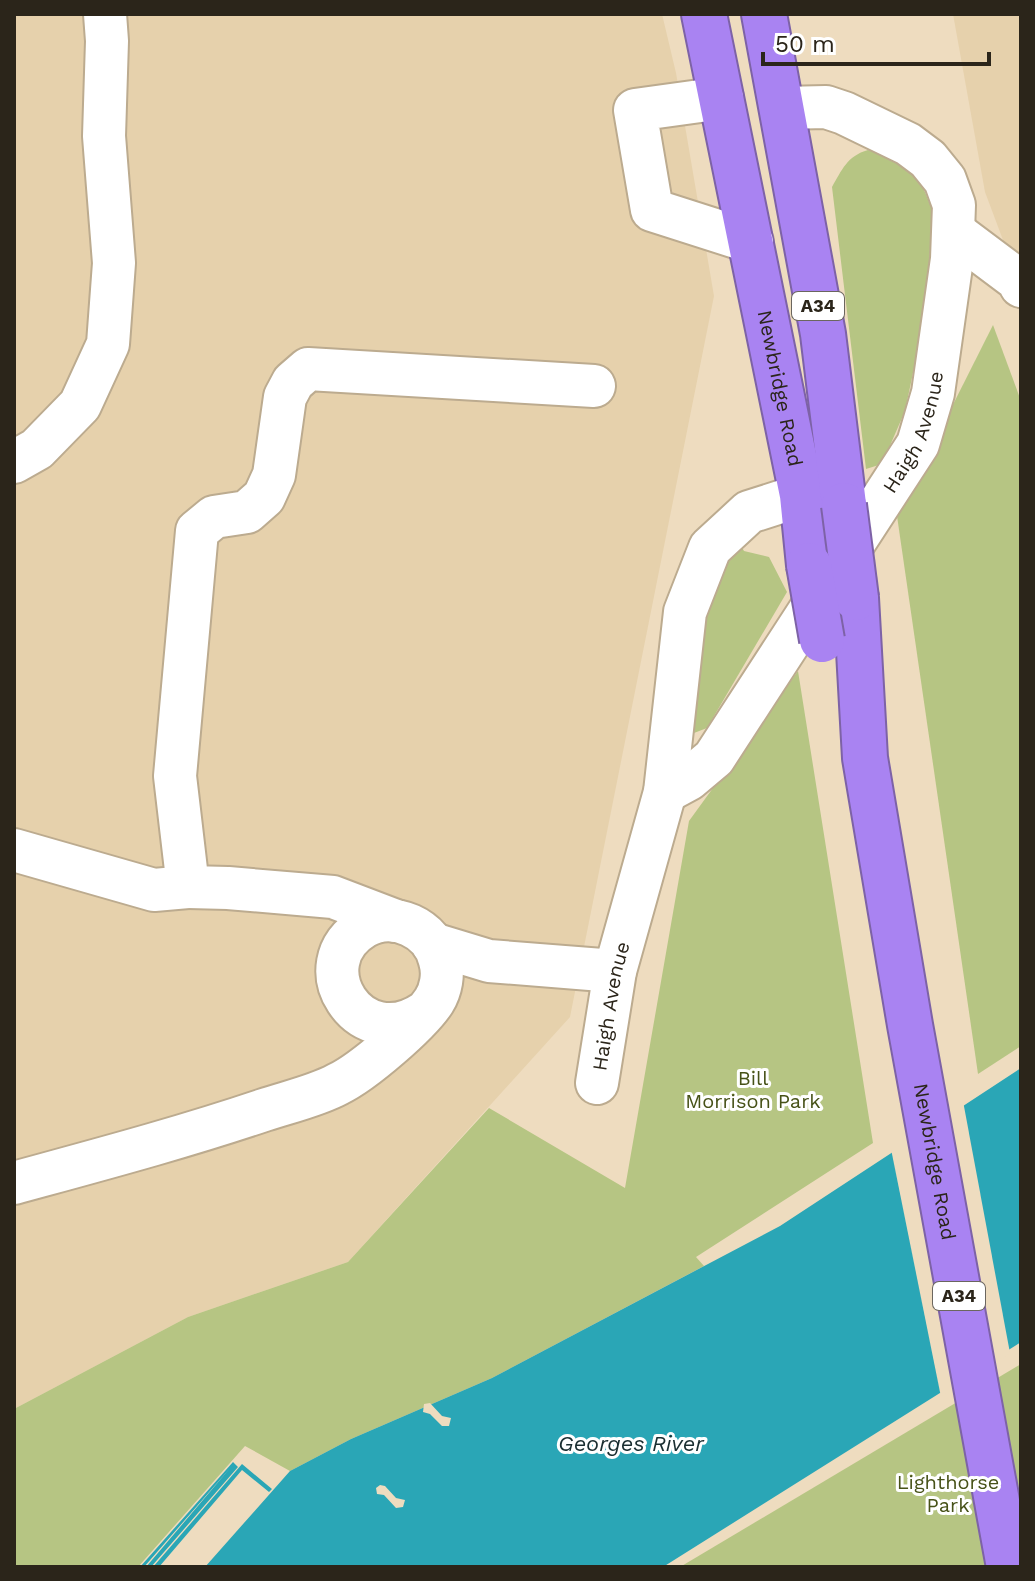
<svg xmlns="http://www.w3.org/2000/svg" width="1035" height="1581" font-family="'Work Sans',sans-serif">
  <rect width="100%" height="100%" fill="#eedcbf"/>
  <g fill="#e6d1ac">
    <path d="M 14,14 L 662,14 L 676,73 L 714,296 L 570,1017 L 348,1262 L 188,1317 L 14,1409 Z"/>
    <path d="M 953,14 L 1021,14 L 1021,288 L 985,192 Z"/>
  </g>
  <g fill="#b6c583">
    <path d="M 868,150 L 887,155 L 907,168 L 920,180 L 934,214 L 922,330 L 905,411 L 882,464 L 866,469 L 832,187 C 842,170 847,156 868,150 Z"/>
    <path d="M 993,325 L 1021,401 L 1021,1046 L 978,1074 L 897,516 Z"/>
    <path d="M 740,544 L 744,551 L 769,557 L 787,592 L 707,728 L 694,733 L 705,601 L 714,574 Z"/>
    <path d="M 798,671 L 873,1143 L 696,1257 L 704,1266 L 492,1378 L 351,1439 L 290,1471 L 245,1446 L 138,1567 L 14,1567 L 14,1409 L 188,1317 L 348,1262 L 489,1108 L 625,1188 L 689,821 Z"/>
    <path d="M 1021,1364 L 1021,1567 L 680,1567 Z"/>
  </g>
  <g fill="#2aa6b6">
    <path d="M 1021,1068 L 1021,1342 L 663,1567 L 205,1567 L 290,1471 L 351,1439 L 492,1378 L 780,1226 Z"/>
    <path d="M 233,1462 L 238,1467 L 151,1567 L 146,1567 L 231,1467 L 144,1567 L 140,1567 Z"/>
    <path d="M 242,1464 L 272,1489 L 269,1492 L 242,1470 L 159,1567 L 153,1567 Z"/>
  </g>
  <g fill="#eedcbf">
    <path d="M 963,1101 L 1010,1353 L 941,1397 L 891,1149 Z"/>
    <path d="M 430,1403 L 442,1416 L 451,1418 L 449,1426 L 442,1426 L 430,1414 L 423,1412 L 424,1404 Z"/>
    <path d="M 380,1485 L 385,1486 L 396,1498 L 405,1500 L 403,1507 L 396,1508 L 384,1495 L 377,1494 L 376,1488 Z"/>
  </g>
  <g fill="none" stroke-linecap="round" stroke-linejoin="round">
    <g stroke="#bcab8f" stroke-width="46">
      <g id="minor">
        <path d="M 722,98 L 635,110 L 652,210 L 752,242"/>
        <path d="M 954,232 L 1018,280 L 1021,286"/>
        <path d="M 14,462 L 37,449 L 80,405 L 108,344 L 114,263 L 104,136 L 107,41 L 105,14"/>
        <path id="s1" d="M 665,792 L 689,779 L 714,758 L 918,444 L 933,393 L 952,259 L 954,205 L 945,180 L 928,159 L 908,144 L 844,113 L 826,107 L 782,108"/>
        <path d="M 14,850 L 154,890 L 188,887"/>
        <path d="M 396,921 L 333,897 L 228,888 L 188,887 L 175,776 L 197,531 L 214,517 L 247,512 L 264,497 L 274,475 L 285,397 L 293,382 L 308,369 L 594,386"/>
        <path d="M 433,944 L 489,961 L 615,971"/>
        <path id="s2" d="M 597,1083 L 615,971 L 665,792 L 685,612 L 710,548 L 749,512 L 802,495"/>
        <path d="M 14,1183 C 98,1160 181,1138 264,1110 C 288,1102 316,1096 338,1084 C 363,1072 419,1024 434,1001 C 441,990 444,974 440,961 C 433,928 393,910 364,927 C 302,964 359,1057 425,1012"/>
      </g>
    </g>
    <g stroke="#7d62a6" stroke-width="48">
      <g id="highway">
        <path id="s3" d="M 704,14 L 802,495 L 809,565"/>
        <path d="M 764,14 L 823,334 L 844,505"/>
        <path id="s4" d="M 856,598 L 865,758 L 910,1025 L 1009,1567"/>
      </g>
    </g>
    <use href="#minor" stroke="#fff" stroke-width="42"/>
    <use href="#highway" stroke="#a983f2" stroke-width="44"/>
    <g stroke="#7d62a6" stroke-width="48" stroke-linecap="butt">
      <g id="highway-bridge">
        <path d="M 844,505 L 856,598"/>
        <path d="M 809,565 L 822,640"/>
      </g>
    </g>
    <use href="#highway-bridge" stroke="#a983f2" stroke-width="44"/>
  </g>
  <g text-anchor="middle" stroke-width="6" stroke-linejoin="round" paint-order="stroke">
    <g fill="#fff" stroke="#6b665f" stroke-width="2">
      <rect x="792" y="292" width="52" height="28" rx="6"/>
      <rect x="933" y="1282" width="52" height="28" rx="6"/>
    </g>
    <g font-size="18" font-weight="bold" fill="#2b251a">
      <text x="818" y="312">A34</text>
      <text x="959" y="1302">A34</text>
    </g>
    <g font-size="20" fill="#2b251a" stroke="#fff">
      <text dy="7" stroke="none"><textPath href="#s3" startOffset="382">Newbridge Road</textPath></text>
      <text dy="7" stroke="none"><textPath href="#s1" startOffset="444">Haigh Avenue</textPath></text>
      <text dy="7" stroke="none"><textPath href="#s2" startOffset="78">Haigh Avenue</textPath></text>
      <text dy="7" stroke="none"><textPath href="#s4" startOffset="570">Newbridge Road</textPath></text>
    </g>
    <g font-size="20" fill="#475218" stroke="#fff">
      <text x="753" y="1085">Bill<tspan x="753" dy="23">Morrison Park</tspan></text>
      <text x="948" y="1489">Lighthorse<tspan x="948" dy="23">Park</tspan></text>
    </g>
    <g font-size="22" font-style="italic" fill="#1a2e31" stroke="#fff">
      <text x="631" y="1451">Georges River</text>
    </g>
  </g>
  <rect width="1035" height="1581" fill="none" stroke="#2b251a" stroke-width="32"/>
  <path d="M763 52v12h226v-12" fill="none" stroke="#2b251a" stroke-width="4"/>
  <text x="775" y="52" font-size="24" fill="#2b251a" stroke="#ffffff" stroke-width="6" paint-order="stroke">50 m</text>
</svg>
